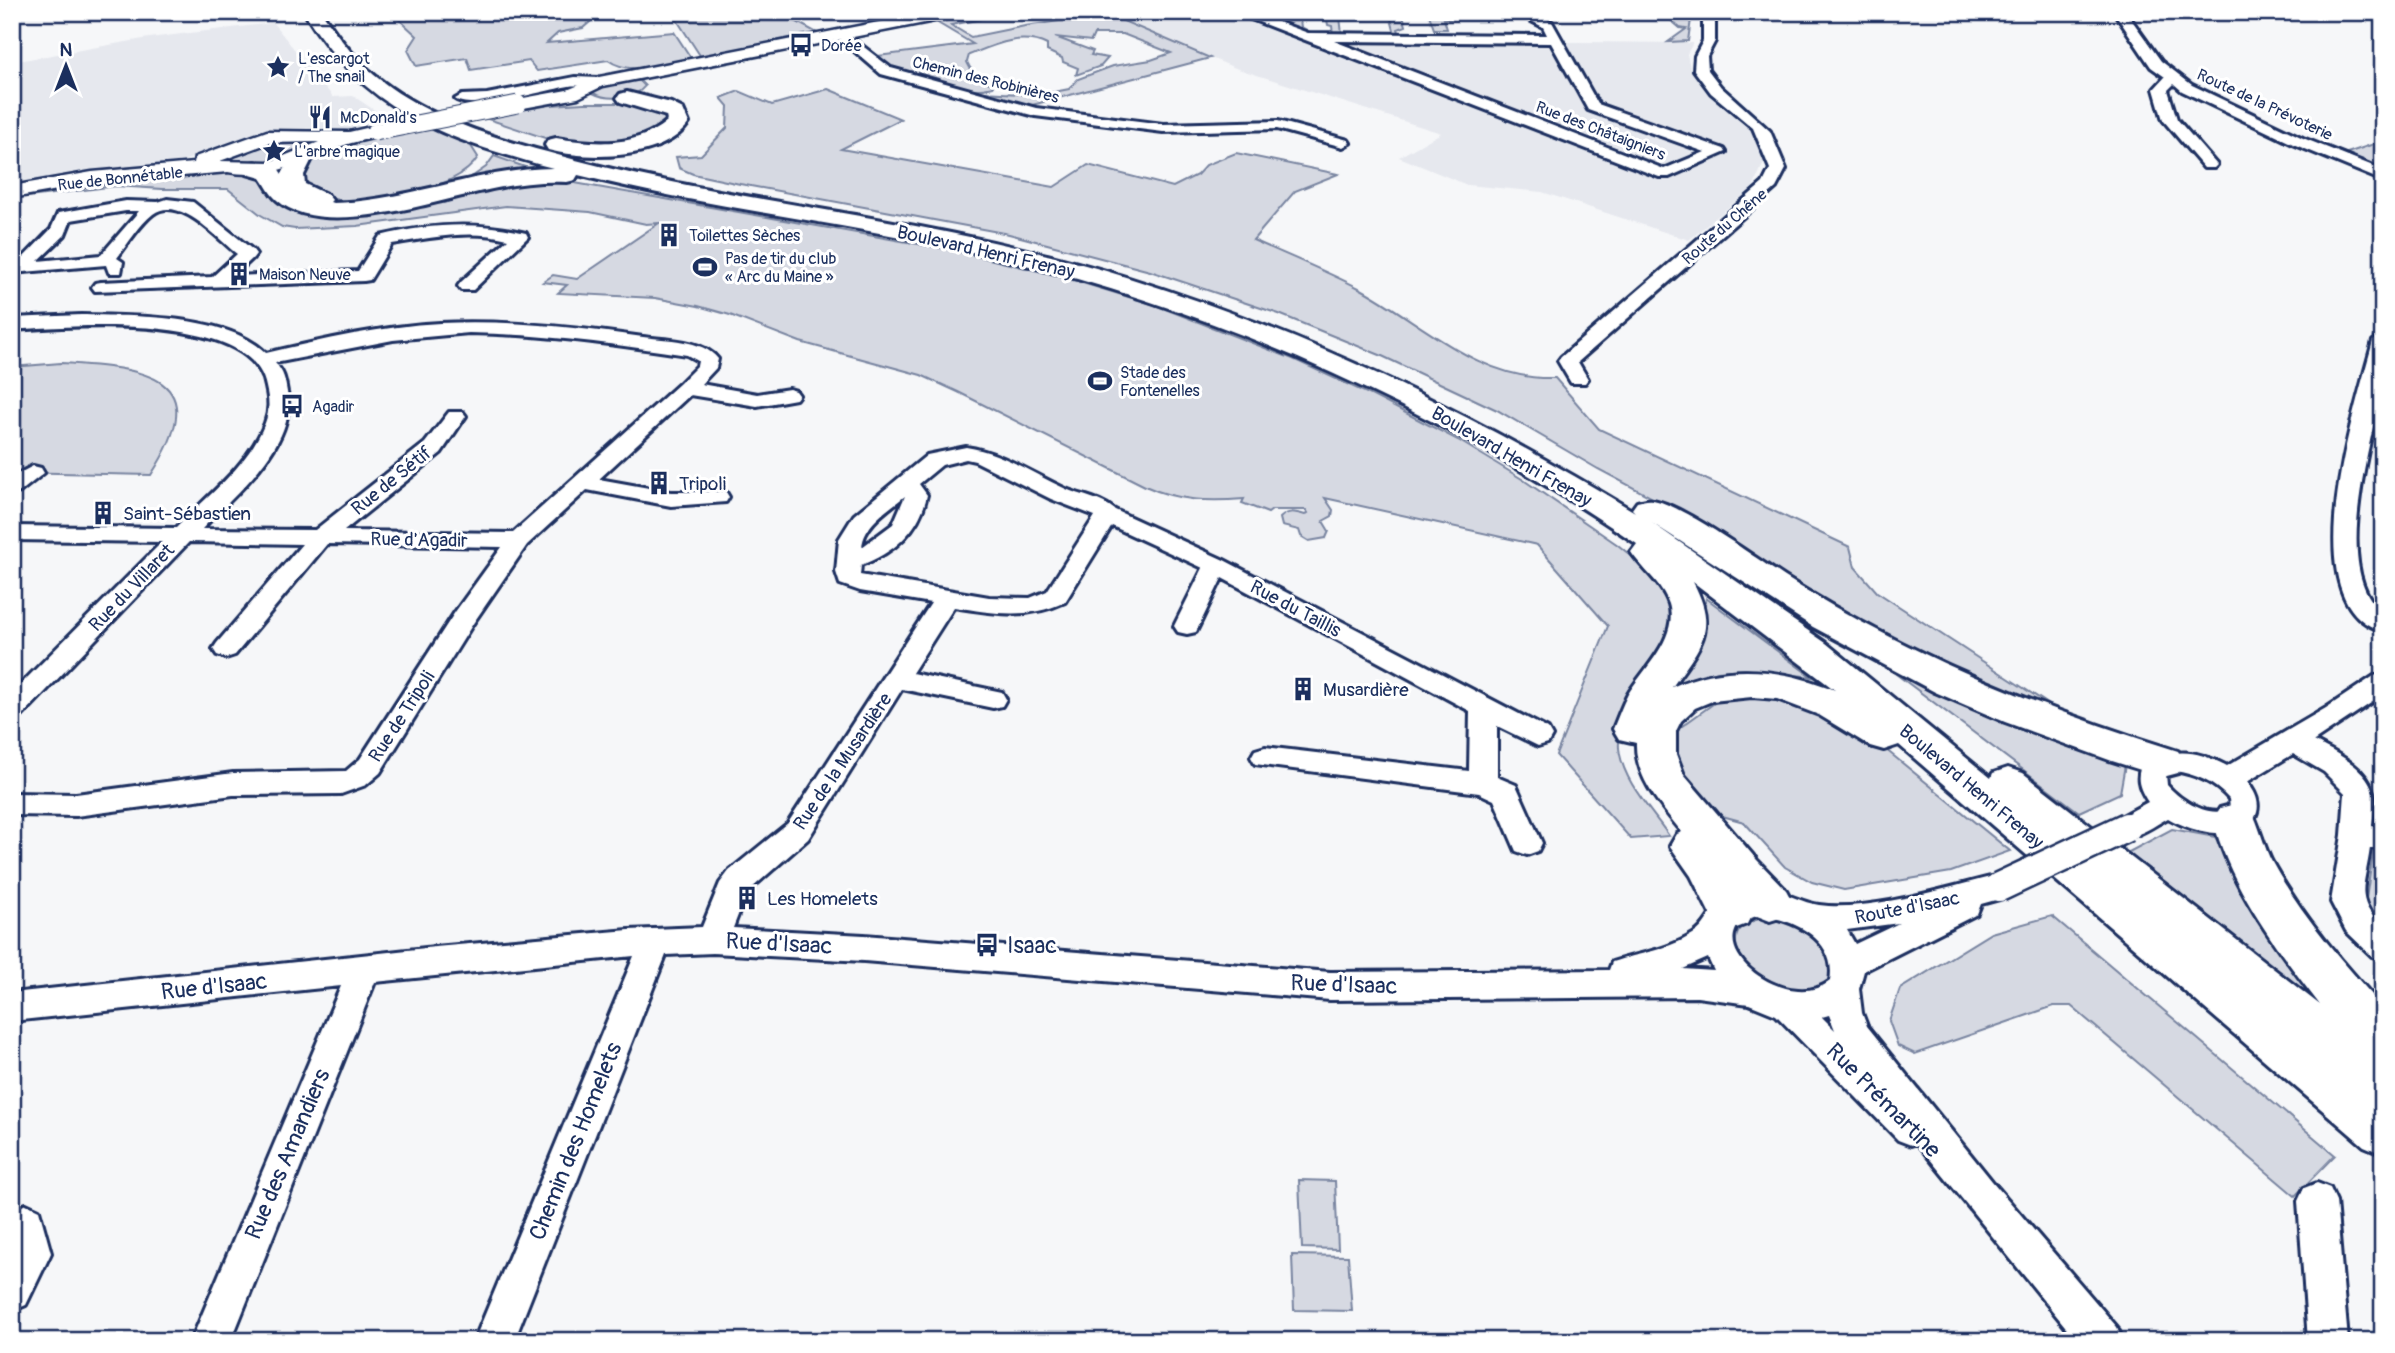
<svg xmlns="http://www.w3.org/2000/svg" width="2395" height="1353" font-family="Pangolin,sans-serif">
  <rect width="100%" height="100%" fill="#f6f7f9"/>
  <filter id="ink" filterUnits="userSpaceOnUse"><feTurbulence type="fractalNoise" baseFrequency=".0143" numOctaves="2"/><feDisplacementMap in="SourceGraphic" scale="14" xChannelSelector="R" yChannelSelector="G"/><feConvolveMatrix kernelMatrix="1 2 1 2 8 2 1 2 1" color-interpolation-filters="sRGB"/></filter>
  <g filter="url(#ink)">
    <g fill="#e6e8ee">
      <path d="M 1105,12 L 1239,12 L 1312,37 L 1309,43 L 1324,40 L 1693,43 L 1687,54 L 1690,67 L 1748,125 L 1765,160 L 1753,187 L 1689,240 L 1542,192 L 1467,185 L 1399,157 L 1441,133 L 1238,69 L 1110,17 Z"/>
      <path d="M 273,23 L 333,97 L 353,96 L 394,123 L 330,132 L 245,138 L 184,161 L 84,174 L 12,186 L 12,62 L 149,38 Z"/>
    </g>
    <g fill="#d6d9e2" stroke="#7884a0" stroke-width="2">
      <path d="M 391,12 L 795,12 L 784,15 L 821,35 L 701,57 L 673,14 L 597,16 L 583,28 L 558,33 L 547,43 L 674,32 L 691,58 C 665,63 631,77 608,60 L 537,71 L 529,61 L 471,70 L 467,58 L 416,66 L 408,50 L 417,36 Z"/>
      <path d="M 967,12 L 1017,12 L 951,25 L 971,37 L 1025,26 L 1107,14 L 1210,58 L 1021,108 L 961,91 L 1039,95 L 1069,89 L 1078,79 L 1113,66 L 1151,60 L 1171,53 L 1123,34 L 1094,34 L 1091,41 L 1055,37 L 1093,51 L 1091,55 L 1108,58 L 1101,66 L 1076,75 L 1078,68 L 1063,62 L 1062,58 L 1047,51 L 1047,45 C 1021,32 994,45 969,55 L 967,62 C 973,75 979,79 992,84 L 993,87 C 959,97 899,74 869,57 L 973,44 L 931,19 Z"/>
      <path d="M 1254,12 L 1508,12 L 1527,19 L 1455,17 L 1456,19 L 1444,19 L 1447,29 L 1434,29 L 1429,15 L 1403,15 L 1406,26 L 1398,29 L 1400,34 L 1395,34 L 1390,15 L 1365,19 L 1340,17 L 1342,34 L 1333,34 L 1332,26 L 1328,25 L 1326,14 L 1299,14 L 1301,27 L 1314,34 Z"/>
      <path d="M 1620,12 L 1692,12 L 1688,41 L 1668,42 L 1686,29 L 1680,28 L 1667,17 L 1630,18 Z"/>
      <path d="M 627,80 L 640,81 L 645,86 C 635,99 608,101 593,93 L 596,87 Z"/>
      <path d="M 828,89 L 901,119 L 841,149 L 1054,187 L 1088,165 L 1173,187 L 1197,175 L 1206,165 L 1236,153 L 1338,174 L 1295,191 L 1253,240 C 1289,256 1326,271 1361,289 C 1423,323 1479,381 1555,378 L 1599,429 L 1850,547 L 1855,567 L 1877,592 L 2080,725 L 1903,654 L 1709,528 L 1598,469 L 1497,410 L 1380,355 L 1279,314 L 1150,271 L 1009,234 L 740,184 L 693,174 L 679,168 L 676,157 L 701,155 L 727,128 L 728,106 L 721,98 L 739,91 L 772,105 Z"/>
      <path d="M 584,103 L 634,103 L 665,113 L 670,123 L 664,128 L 619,145 L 560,143 L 482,117 L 550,105 Z"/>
      <path d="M 432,126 L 471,146 L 478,157 C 458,192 362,209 325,197 C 317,194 309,188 302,183 L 305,164 L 334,148 L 354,141 Z"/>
      <path d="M 307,141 L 310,145 L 309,149 L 269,164 L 237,162 L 234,159 L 235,155 L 257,143 Z"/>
      <path d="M 2383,141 L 2383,172 L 2338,156 Z"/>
      <path d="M 494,156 L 539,172 L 466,181 L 486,167 Z"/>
      <path d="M 217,171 L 259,176 L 281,203 L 300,210 L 558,180 L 952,250 L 1063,277 L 1155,305 L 1293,359 L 1371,395 L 1458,440 L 1522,479 L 1618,545 L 1652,573 L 1668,594 L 1678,622 C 1661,652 1616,716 1619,748 C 1622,780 1651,810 1669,836 L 1631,839 L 1556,755 L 1608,626 L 1537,545 L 1325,498 L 1333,510 L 1332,516 L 1323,521 L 1329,531 L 1326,538 L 1309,541 L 1301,536 L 1299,530 L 1282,526 L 1280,518 C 1288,510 1295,512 1305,515 L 1308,513 L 1306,510 L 1272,510 L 1268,513 L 1242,503 L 1244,499 C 1208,502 1178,501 1145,486 L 958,392 L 921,375 L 800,342 L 730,315 L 698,306 L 655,298 L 558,293 L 567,285 L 543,282 L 553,275 L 577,279 L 659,223 L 646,224 L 590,212 L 506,206 L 357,226 L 295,229 L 282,227 L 261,215 L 228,189 L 162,189 L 116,186 L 28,197 L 29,192 L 81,183 Z"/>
      <path d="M 61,363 C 145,368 216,375 151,475 L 12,472 L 12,367 Z"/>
      <path d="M 1706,598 L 1812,677 L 1744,669 L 1718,671 L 1677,684 C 1695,649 1703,640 1706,598 Z"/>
      <path d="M 1888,668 L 2125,765 L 2120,793 L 2079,812 Z"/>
      <path d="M 1748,696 L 1798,705 L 1868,735 L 2010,851 L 1951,872 L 1844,890 L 1812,882 L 1785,867 L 1744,822 L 1715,814 L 1692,788 L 1678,760 L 1678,729 L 1720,699 Z"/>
      <path d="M 2172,829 L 2215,837 L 2302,968 L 2341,1021 L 2127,853 Z"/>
      <path d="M 2374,847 L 2383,849 L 2383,928 L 2371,917 L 2365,905 Z"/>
      <path d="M 2052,916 L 2335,1155 L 2295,1196 L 2071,1006 L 2054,1006 L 1915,1054 L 1898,1046 L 1889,1021 L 1900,989 L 1991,933 Z"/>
      <path d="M 1769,917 C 1790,920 1815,929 1826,948 C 1830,954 1831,963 1832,970 C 1811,1041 1674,931 1769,917 Z"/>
      <path d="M 1299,1180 L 1335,1181 L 1338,1249 L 1302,1248 Z"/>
      <path d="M 1292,1255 L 1348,1256 L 1352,1311 L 1294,1310 Z"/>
    </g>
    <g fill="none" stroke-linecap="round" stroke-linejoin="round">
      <g stroke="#1b2f5e" stroke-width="6">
        <g id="minor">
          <path d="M 1111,12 L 1103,17 L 1097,13 L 1098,12 Z"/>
          <path d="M 1233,12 L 1251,12 L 1308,33 L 1547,35 L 1543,27 L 1514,12 L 1530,12 L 1552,22 L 1598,104 L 1724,149 L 1726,152 L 1669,177 L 1659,177 ZM 1334,41 L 1551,43 L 1588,110 L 1705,152 L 1664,169 Z"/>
          <path d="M 1703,12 L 1715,12 L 1715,41 L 1707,56 L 1708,70 L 1721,87 L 1770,131 L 1786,169 L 1776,188 L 1578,362 L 1588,379 L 1585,383 L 1571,383 L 1558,361 L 1561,357 L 1763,183 L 1770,169 L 1753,128 L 1711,93 L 1694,70 L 1695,56 L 1703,41 Z"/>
          <path d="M 2114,12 L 2126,12 L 2161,61 L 2192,85 L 2303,138 L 2383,170 L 2383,181 L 2293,144 L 2182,91 L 2174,84 L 2168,90 L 2177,119 L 2217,165 L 2214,168 L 2204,168 L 2163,120 L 2154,89 L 2165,77 L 2151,67 Z"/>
          <path d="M 842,30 L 891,68 L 1036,108 L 1163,124 L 1278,121 L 1348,140 L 1350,143 L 1343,147 L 1277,129 L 1163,132 L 1035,116 L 881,74 L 838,37 L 836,34 Z"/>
          <path d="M 575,77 L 599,78 L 606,82 C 597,90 581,84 569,86 C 547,90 470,112 455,99 L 462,95 L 487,94 Z"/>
          <path d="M 167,199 L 193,202 L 253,250 L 256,254 L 253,258 L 234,276 L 358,271 L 380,236 C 429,224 477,221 526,233 L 528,237 L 473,290 L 461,290 L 458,286 L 461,282 L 508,239 C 469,229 430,238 392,244 L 370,280 L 364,281 L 95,291 L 92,287 L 95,283 L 101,282 L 212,277 L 237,254 C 217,238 179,194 153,214 C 139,225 128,244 117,258 L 123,262 L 121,273 L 109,273 L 106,265 L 12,273 L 12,263 L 19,262 L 51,229 L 58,213 L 126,201 L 158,202 ZM 126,211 L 139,211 L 101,255 L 38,261 L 65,235 L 71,220 Z"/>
          <path d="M 81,315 C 133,316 227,314 266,353 C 323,340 381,326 440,323 C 508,320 575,327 643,337 C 665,340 703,339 718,359 L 716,368 L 701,384 L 757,394 L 789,389 L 796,391 L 799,395 L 796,399 L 757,406 L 690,395 L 599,479 L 671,492 L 726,492 L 729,497 L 726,502 L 671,506 L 587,490 L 527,545 L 474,622 L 380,773 L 366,785 L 341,794 L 233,795 L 76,816 L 12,815 L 12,793 L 76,794 L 233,773 L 346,771 L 360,759 L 455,612 L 502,547 L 327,544 L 235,655 L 226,658 L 217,655 L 213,649 L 217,643 L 302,544 L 189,542 L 22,716 L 12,718 L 12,693 L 162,542 L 12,540 L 12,526 L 176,528 C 207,496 248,466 265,423 C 270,410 269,400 266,387 C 253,311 69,326 12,330 L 12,318 ZM 469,333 C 542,334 614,344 687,355 L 698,361 L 697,366 L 679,384 L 513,533 L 344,531 L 441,453 L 466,416 L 463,412 L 449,412 L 425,443 L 315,530 L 202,529 C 234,495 298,444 287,392 C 285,380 284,372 275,363 L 393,340 Z"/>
          <path d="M 2383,335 C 2383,351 2385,369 2382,384 C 2373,439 2329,573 2383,612 L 2383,631 C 2289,606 2357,404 2373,341 Z"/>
          <path d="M 966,447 C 1002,452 1033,474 1066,489 C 1082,496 1101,498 1115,510 L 1224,560 L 1548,729 L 1552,736 L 1548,743 L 1538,746 L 1497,726 L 1497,777 L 1516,785 L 1542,843 L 1538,851 L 1527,855 L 1516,851 L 1494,800 L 1479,793 L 1255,764 L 1251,757 L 1255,750 L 1265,747 L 1469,771 L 1470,711 L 1222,578 L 1196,632 L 1187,634 L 1178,632 L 1174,626 L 1203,568 L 1112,526 L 1065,602 C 1027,620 993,613 954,607 L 912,673 L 1002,692 L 1006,699 L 1002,706 L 993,708 L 902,689 L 808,839 L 751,889 L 745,897 L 733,928 L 864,935 L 1330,972 L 1609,970 L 1612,962 C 1640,953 1668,950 1693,934 C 1705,927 1708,915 1717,906 C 1725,899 1742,894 1752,892 C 1776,885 1797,902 1819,905 C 1871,912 1948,887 1999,875 L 2010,878 L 2014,887 L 2010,896 L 1981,904 L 1977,914 L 1864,971 L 1859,989 L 1862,1013 L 1867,1026 L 1992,1181 L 2117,1327 L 2123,1341 L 2077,1341 L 1917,1143 L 1911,1145 L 1898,1140 L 1776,1015 L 1749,1004 L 1697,997 L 1330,1000 L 864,961 L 713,953 L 666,955 L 514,1341 L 474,1341 L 634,956 L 375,982 L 231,1341 L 191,1341 L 341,986 L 12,1021 L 12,993 L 435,947 L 629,930 L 702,927 L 720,883 L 729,871 L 788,823 L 931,603 L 860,591 L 840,584 L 836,572 L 839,539 L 854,515 L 927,455 ZM 966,459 L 975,461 L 1051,499 L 1095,516 L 1047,591 L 1030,598 L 989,597 L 860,575 L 861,565 C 894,553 920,530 927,495 L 919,484 L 942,465 ZM 905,496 L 893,524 L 862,547 C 864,524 888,510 905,496 ZM 1757,916 C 1792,917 1838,940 1830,981 C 1794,1010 1722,964 1735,931 C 1738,921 1749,919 1757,916 ZM 1899,923 L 1855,944 L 1847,930 ZM 1708,958 L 1714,971 L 1683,969 ZM 1829,1015 L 1835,1030 L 1822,1017 Z"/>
          <path d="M 33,466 L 41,468 L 44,473 L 20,492 L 12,494 L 12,477 Z"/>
          <path d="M 2383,673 L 2383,695 L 2314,741 C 2334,752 2367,767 2373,792 C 2376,801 2373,816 2372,826 L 2383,827 L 2383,850 L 2370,848 C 2365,886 2353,899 2383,927 L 2383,960 L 2372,956 L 2346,931 L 2331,902 L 2342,835 L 2345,793 L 2324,772 L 2293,754 L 2247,782 C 2272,811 2250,835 2216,833 C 2199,832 2182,826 2168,818 C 2151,827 2136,841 2117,835 L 2112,827 L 2117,819 L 2148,802 C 2138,787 2135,776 2144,760 C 2178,749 2195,749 2227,766 L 2326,708 L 2374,676 ZM 2174,771 C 2196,774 2214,782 2229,799 L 2230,808 C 2210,820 2180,800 2167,785 L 2166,774 Z"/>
          <path d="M 2317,1183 L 2330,1188 L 2336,1201 L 2348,1341 L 2308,1341 L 2298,1201 L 2304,1188 Z"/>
          <path d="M 26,1204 L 39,1210 L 51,1253 L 26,1305 L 12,1311 L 12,1211 Z"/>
        </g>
      </g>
      <g stroke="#1b2f5e" stroke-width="5">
        <g id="major">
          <path d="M 930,12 L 962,12 L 955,17 L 603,86 L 578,98 L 518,109 L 509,104 L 518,99 L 567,90 L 599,77 Z"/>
          <path d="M 375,126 L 382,128 L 384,132 L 382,136 C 367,139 353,142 339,147 C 301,162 270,180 228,172 L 92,184 L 12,198 L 12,186 L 92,172 L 194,163 L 195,157 L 267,131 L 349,132 ZM 319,142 L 269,162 L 220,161 L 269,143 Z"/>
        </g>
      </g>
      <g stroke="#1b2f5e" stroke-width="6">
        <g id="highway">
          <path d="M 304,12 L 322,12 C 339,39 358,63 383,82 C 430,118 491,137 547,152 C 655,183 766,199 877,219 C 962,234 1046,252 1129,278 C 1312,335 1471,413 1635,512 L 1632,509 L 1637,502 C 1643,501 1647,499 1653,500 C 1685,506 1755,558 1785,577 C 1908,655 2039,708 2178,751 L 2184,762 L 2178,773 L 2163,777 L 2112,761 L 2005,722 L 1935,692 L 1813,627 L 1652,523 L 1826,643 L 1991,778 L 1993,773 L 2008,768 L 2023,773 L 2320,1005 C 2277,949 2231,889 2213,820 L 2220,808 L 2235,804 L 2250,808 C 2260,826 2263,846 2273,864 C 2302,916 2343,963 2383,1007 L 2383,1154 L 2364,1146 L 1899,745 L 1884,750 L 1870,746 L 1819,715 L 1777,699 L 1752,697 L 1712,701 L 1695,708 L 1681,721 L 1676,731 L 1676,754 L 1684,775 L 1757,860 L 1786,890 L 1793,903 L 1786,916 L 1770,921 L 1752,914 L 1747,924 L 1731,930 L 1715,924 L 1691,876 L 1670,846 L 1677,834 L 1682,832 C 1661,806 1635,778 1636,743 L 1619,739 L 1613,729 C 1618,717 1622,705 1628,694 C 1644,668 1679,637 1669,604 C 1662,583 1642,569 1631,552 L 1637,544 C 1440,410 1218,309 985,255 C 851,223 713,209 578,175 L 575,180 L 567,182 C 543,181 520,183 497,188 C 444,198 322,241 277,200 C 270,194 266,185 261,178 L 247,174 L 244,169 L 247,164 L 255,162 L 278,168 L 282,174 L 293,154 L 309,154 L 312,159 L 304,175 L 305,184 L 328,195 L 332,200 L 330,202 L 333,203 C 408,201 478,169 553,168 C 446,139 365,113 304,12 ZM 1693,582 L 1835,690 C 1781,668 1726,663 1672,687 C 1700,647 1719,630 1693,582 Z"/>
          <path d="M 627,92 L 671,103 L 683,109 L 689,123 C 662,161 588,160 548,150 L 545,145 L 548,140 L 556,138 C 594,144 636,148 667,121 L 666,116 L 620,102 L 617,98 L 620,94 Z"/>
        </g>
      </g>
      <use href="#minor" fill="#fff" fill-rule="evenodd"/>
      <use href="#major" fill="#fff" fill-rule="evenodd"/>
      <use href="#highway" fill="#fff" fill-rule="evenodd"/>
      <g stroke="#1b2f5e" stroke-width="33" stroke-linecap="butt">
        <path id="minor-bridge" d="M 1999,887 L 2127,827"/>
      </g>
      <g stroke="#1b2f5e" stroke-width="19" stroke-linecap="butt">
        <path id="major-bridge" d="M 375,132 L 518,104"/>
      </g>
      <use href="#minor-bridge" stroke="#fff" stroke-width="28"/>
      <use href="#major-bridge" stroke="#fff" stroke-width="17"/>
    </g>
  </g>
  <defs>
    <g id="bus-bare" transform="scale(1.89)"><path d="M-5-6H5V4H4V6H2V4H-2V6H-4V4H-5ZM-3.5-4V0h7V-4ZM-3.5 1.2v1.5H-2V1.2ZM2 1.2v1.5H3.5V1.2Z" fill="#1b2f5e" stroke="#fff" stroke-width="2.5" paint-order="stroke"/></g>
    <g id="sight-bare" transform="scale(1.89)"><path d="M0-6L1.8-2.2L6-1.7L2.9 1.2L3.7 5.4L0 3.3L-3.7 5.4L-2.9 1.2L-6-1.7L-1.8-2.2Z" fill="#1b2f5e" stroke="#fff" stroke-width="2.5" paint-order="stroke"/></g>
    <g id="restaurant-bare" transform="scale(1.89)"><path d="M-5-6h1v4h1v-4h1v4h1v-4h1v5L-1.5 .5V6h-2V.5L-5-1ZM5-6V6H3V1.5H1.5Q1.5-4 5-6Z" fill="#1b2f5e" stroke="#fff" stroke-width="2.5" paint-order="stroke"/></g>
    <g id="building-bare" transform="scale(1.89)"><path d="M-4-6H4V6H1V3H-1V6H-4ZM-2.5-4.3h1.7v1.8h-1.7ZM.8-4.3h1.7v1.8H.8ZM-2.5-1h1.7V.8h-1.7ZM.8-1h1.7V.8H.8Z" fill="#1b2f5e" stroke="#fff" stroke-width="2.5" paint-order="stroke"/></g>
    <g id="stadium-bare" transform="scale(1.89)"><path d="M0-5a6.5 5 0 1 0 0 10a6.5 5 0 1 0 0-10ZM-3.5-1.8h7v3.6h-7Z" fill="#1b2f5e" stroke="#fff" stroke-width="2.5" paint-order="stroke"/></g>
  </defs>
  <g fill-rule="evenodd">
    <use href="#bus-bare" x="801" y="45"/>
    <use href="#sight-bare" x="278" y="67"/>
    <use href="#restaurant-bare" x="320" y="117"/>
    <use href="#sight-bare" x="274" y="151"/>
    <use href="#building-bare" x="669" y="235"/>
    <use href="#stadium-bare" x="705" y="267"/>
    <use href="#building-bare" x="239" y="274"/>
    <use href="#stadium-bare" x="1100" y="381"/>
    <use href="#bus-bare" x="292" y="406"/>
    <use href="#building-bare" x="659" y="483"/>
    <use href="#building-bare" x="103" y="513"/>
    <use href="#building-bare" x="1303" y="689"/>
    <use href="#building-bare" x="747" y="898"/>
    <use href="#bus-bare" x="987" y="945"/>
  </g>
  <g text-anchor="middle" stroke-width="6" stroke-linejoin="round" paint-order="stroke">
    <g font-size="16" fill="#1b2f5e" stroke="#fff" text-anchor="start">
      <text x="821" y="51">Dorée</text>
      <text x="298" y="64">L'escargot<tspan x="298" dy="18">/ The snail</tspan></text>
      <text x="340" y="123">McDonald's</text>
      <text x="294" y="157">L'arbre magique</text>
      <text x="689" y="241">Toilettes Sèches</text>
      <text x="725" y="264">Pas de tir du club<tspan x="725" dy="18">« Arc du Maine »</tspan></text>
      <text x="259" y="280">Maison Neuve</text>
      <text x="1120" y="378">Stade des<tspan x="1120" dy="18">Fontenelles</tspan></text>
      <text x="312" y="412">Agadir</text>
    </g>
    <g font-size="16" fill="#1b2f5e" stroke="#fff">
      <text transform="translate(986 79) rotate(14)" y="6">Chemin des Robinières</text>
      <text transform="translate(2265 104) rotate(25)" y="6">Route de la Prévoterie</text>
      <text transform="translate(1601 130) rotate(21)" y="6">Rue des Châtaigniers</text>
      <text transform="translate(120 178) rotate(-6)" y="6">Rue de Bonnétable</text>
      <text transform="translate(1724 226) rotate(-41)" y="6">Route du Chêne</text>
    </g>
    <g font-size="19" fill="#1b2f5e" stroke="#fff">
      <text transform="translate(986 251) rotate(13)" y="7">Boulevard Henri Frenay</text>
      <text transform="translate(1512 456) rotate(30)" y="7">Boulevard Henri Frenay</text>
      <text transform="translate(391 480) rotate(-39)" y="7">Rue de Sétif</text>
      <text transform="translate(419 539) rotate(1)" y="7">Rue d'Agadir</text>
      <text transform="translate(131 587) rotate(-46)" y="7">Rue du Villaret</text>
      <text transform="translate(1296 608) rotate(28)" y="7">Rue du Taillis</text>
      <text transform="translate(401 716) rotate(-57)" y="7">Rue de Tripoli</text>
      <text transform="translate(842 761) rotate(-56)" y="7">Rue de la Musardière</text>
      <text transform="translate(1972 786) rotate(40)" y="7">Boulevard Henri Frenay</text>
      <text transform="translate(1907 907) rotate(-11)" y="7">Route d'Isaac</text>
    </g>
    <g font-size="19" fill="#1b2f5e" stroke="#fff" text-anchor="start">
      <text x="679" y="490">Tripoli</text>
      <text x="123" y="520">Saint-Sébastien</text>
      <text x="1323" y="696">Musardière</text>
      <text x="767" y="905">Les Homelets</text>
    </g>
    <g font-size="23" fill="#1b2f5e" stroke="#fff">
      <text transform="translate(779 943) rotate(3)" y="8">Rue d'Isaac</text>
      <text transform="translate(1344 984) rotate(2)" y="8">Rue d'Isaac</text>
      <text transform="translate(214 986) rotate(-6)" y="8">Rue d'Isaac</text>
      <text transform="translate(1884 1100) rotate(45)" y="8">Rue Prémartine</text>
      <text transform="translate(575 1141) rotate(-68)" y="8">Chemin des Homelets</text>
      <text transform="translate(287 1154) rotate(-67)" y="8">Rue des Amandiers</text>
    </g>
    <g font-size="23" fill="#1b2f5e" stroke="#fff" text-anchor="start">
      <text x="1007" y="953">Isaac</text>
    </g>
  </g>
  <rect width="2395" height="1353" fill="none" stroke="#fff" stroke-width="42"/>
  <rect x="21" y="21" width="2353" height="1311" fill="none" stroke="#1b2f5e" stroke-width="2.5" filter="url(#ink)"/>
  <g transform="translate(66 66)" stroke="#ffffff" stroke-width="5" paint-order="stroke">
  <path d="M0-5L12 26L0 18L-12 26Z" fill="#1b2f5e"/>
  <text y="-10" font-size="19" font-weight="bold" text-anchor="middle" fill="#1b2f5e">N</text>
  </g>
</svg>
